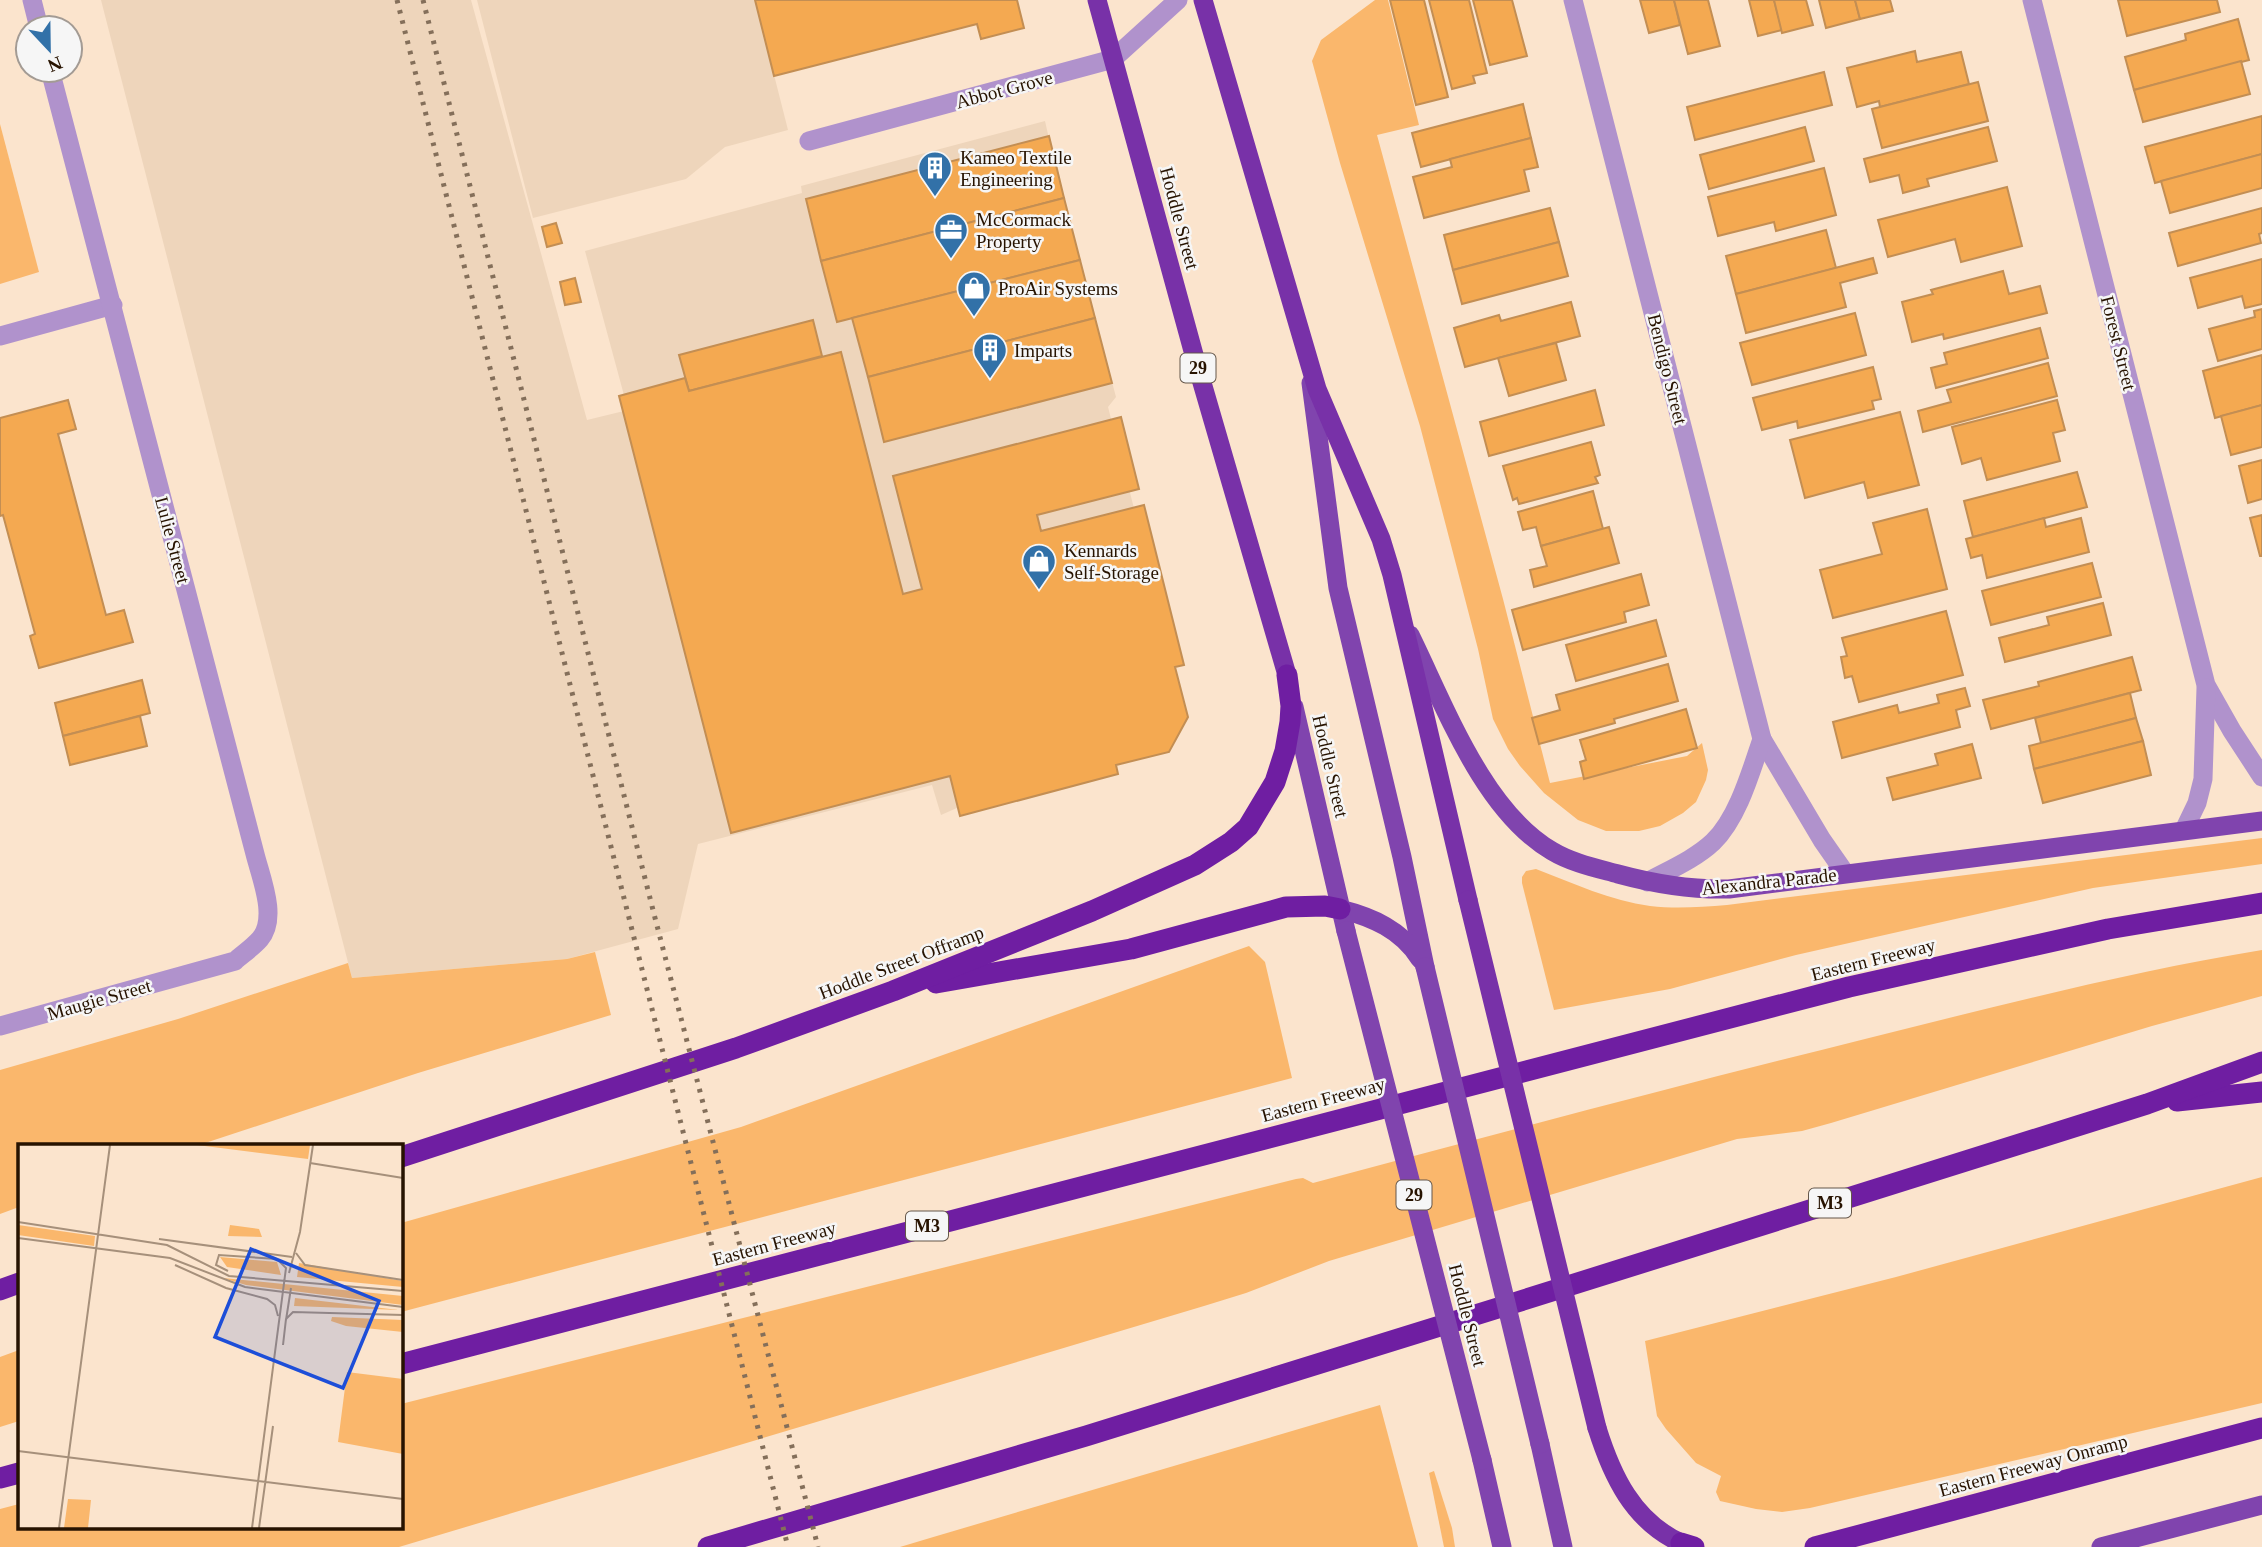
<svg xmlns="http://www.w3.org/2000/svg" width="2262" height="1547" font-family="Georgia,serif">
  <rect width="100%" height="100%" fill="#fbe4cd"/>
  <g fill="#eed5bb">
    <path d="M 101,0 L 471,0 L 587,420 L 628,410 L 585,251 L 802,193 L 801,186 L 1045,121 L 1059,183 L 1116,397 L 1108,407 L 1185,707 L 941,815 L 932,785 L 698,844 L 678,929 L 567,959 L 352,978 Z"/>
    <path d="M 477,0 L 755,0 L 788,130 L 725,147 L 686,179 L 533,218 Z"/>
  </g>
  <g fill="#fab76c">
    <path d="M 1375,0 L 1388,0 L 1419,125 L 1377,135 L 1503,599 L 1550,783 L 1687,756 L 1702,743 L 1708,770 L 1706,780 L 1696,802 L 1683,813 L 1660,826 L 1639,831 L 1606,831 L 1578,820 L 1544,793 L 1520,766 L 1508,749 L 1493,719 L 1478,649 L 1420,426 L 1340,163 L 1312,61 L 1321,40 Z"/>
    <path d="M 0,124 L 39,272 L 0,284 Z"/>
    <path d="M 2262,838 L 2262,864 L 2093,888 L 1796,955 L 1670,989 L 1554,1010 L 1522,883 L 1522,877 L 1526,871 L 1536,869 C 1573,883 1611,901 1650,906 C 1676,909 1701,907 1727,905 Z"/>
    <path d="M 1249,946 L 1265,962 L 1292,1078 L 401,1312 L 401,1223 L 741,1127 Z"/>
    <path d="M 2262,950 L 2262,996 L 2152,1026 L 1831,1123 L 1802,1131 L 1737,1139 L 1329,1261 L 1246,1293 L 1204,1306 L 399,1547 L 0,1547 L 0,1509 L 19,1504 L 19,1528 L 401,1528 L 401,1404 L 1296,1179 L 1303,1178 L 1313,1183 C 1496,1134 1680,1085 1865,1039 C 1997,1006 2128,972 2262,950 Z"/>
    <path d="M 595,952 L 611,1015 L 418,1073 L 196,1146 L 19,1146 L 19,1207 L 0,1214 L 0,1070 L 178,1019 L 348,963 L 352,978 L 567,959 Z"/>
    <path d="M 2262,1177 L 2262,1403 L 1810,1508 L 1782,1512 L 1756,1509 L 1720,1501 L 1716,1492 L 1721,1476 L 1696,1463 L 1666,1429 L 1657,1416 L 1645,1341 L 1896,1277 Z"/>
    <path d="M 19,1350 L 19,1421 L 0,1427 L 0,1357 Z"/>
    <path d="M 1380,1405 L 1418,1547 L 900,1547 L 930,1538 Z"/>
    <path d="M 1434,1471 L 1452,1528 L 1455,1547 L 1444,1547 L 1429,1473 Z"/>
  </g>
  <g fill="#f4a951" stroke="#c38e53" stroke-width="2">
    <path d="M 755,0 L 1017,0 L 1024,28 L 981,39 L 977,24 L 774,76 Z"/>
    <path d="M 1390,0 L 1424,0 L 1448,97 L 1416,105 Z"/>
    <path d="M 1429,0 L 1469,0 L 1487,73 L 1473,76 L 1475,83 L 1452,89 Z"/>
    <path d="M 1473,0 L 1512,0 L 1527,56 L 1490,65 Z"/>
    <path d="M 1640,0 L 1674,0 L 1680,25 L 1649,33 Z"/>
    <path d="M 1674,0 L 1708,0 L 1720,46 L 1688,54 Z"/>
    <path d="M 1749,0 L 1774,0 L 1782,30 L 1758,36 Z"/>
    <path d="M 1774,0 L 1806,0 L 1813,25 L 1782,33 Z"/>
    <path d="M 1819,0 L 1855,0 L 1860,19 L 1826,28 Z"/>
    <path d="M 1855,0 L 1890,0 L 1893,11 L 1860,19 Z"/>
    <path d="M 2118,0 L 2217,0 L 2220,12 L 2127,36 Z"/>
    <path d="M 2238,19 L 2249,60 L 2134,90 L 2125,57 L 2186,40 L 2185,34 Z"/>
    <path d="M 1915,51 L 1917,62 L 1961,52 L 1969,84 L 1880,107 L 1879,101 L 1857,107 L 1847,68 Z"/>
    <path d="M 2241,61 L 2250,94 L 2143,122 L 2134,90 Z"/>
    <path d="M 1824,72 L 1832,105 L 1695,140 L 1687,107 Z"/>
    <path d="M 1978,82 L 1988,121 L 1882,148 L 1872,109 Z"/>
    <path d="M 1523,104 L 1531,138 L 1421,167 L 1412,133 Z"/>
    <path d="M 2262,116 L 2262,154 L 2155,183 L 2145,147 Z"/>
    <path d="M 1805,127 L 1814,161 L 1709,189 L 1700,155 Z"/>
    <path d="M 1988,127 L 1997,161 L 1927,179 L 1929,186 L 1903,193 L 1899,175 L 1870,182 L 1864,159 Z"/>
    <path d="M 1049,136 L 1064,198 L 821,261 L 806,199 Z"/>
    <path d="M 1531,138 L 1538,167 L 1524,170 L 1529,191 L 1424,218 L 1413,177 L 1452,167 L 1450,159 Z"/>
    <path d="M 2262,154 L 2262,188 L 2170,213 L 2161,181 Z"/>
    <path d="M 1824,168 L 1836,215 L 1776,231 L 1774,222 L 1718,236 L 1708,197 Z"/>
    <path d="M 2007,187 L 2022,246 L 1961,262 L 1955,239 L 1888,257 L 1878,220 Z"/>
    <path d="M 1064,198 L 1080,260 L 837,322 L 821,261 Z"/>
    <path d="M 1550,208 L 1559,242 L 1453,270 L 1444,235 Z"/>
    <path d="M 2262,208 L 2262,233 L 2259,234 L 2261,243 L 2178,266 L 2169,233 Z"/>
    <path d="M 556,223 L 562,243 L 547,247 L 542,227 Z"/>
    <path d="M 1826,230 L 1836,268 L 1736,294 L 1726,256 Z"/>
    <path d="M 1559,242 L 1568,276 L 1462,304 L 1453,270 Z"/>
    <path d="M 1873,258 L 1877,273 L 1840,283 L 1846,307 L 1746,333 L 1736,294 Z"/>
    <path d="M 2262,259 L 2262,304 L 2245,308 L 2242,296 L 2198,308 L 2190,278 Z"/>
    <path d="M 1080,260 L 1095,318 L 868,377 L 852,318 Z"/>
    <path d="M 2003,271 L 2009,294 L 2040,286 L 2047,313 L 1944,339 L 1943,334 L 1912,342 L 1902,302 L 1933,294 L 1931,290 Z"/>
    <path d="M 575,278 L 581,302 L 565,305 L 560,282 Z"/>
    <path d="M 1571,302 L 1580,336 L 1465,367 L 1454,328 L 1499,315 L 1501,321 Z"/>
    <path d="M 2262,309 L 2262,349 L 2218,361 L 2209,329 L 2255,317 L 2254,311 Z"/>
    <path d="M 1855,313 L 1866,355 L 1752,385 L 1740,343 Z"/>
    <path d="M 1095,318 L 1112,383 L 884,442 L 868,377 Z"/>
    <path d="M 813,320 L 822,356 L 689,391 L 679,355 Z"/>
    <path d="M 2040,328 L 2048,358 L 1936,388 L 1931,368 L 1947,364 L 1944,353 Z"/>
    <path d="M 1556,343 L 1566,380 L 1509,396 L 1498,358 Z"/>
    <path d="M 841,352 L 903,594 L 922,589 L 893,476 L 1121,417 L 1139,489 L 1037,515 L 1041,531 L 1144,505 L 1184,665 L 1175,667 L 1188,717 L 1169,752 L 1116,765 L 1118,774 L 960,816 L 950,776 L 731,833 L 619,396 L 685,378 L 689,391 Z"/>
    <path d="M 2262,355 L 2262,405 L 2215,418 L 2203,371 Z"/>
    <path d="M 2048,363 L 2057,396 L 1923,432 L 1918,411 L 1951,402 L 1947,390 Z"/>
    <path d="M 1873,367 L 1881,399 L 1872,401 L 1874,409 L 1798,428 L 1797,421 L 1762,430 L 1753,398 Z"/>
    <path d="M 1595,390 L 1604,425 L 1489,456 L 1480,422 Z"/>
    <path d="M 68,400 L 76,429 L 58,434 L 106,615 L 124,610 L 133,642 L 39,668 L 30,636 L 35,634 L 3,515 L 0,516 L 0,418 Z"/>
    <path d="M 2057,400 L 2065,430 L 2053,433 L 2060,461 L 1987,480 L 1981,458 L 1962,464 L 1952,427 Z"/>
    <path d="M 2262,405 L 2262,447 L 2231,455 L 2221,416 Z"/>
    <path d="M 1900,412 L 1919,485 L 1868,498 L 1864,482 L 1805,498 L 1790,440 Z"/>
    <path d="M 1591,442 L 1600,475 L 1595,477 L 1598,483 L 1519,504 L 1517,498 L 1513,500 L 1503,466 Z"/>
    <path d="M 2262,460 L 2262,499 L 2248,503 L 2239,466 Z"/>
    <path d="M 2077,472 L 2087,507 L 1973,537 L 1964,501 Z"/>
    <path d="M 1593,491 L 1603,529 L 1541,546 L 1536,527 L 1523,530 L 1518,512 Z"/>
    <path d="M 1927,509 L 1947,589 L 1833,618 L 1820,570 L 1882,554 L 1873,523 Z"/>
    <path d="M 2262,515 L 2262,556 L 2260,556 L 2250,518 Z"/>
    <path d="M 2044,518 L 2046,527 L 2081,518 L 2089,552 L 1987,578 L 1982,555 L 1971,558 L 1966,539 Z"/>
    <path d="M 1609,527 L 1619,563 L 1534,587 L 1530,570 L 1547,566 L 1541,546 Z"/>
    <path d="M 2092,563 L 2101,597 L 1991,625 L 1982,591 Z"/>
    <path d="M 1641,574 L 1649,605 L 1624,612 L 1626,622 L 1523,650 L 1512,610 Z"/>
    <path d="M 2103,603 L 2111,635 L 2005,662 L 1999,638 L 2049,625 L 2047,617 Z"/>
    <path d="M 1946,611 L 1963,675 L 1859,702 L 1852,676 L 1845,678 L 1841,657 L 1847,656 L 1842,638 Z"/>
    <path d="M 1656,620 L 1666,656 L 1576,681 L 1566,645 Z"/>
    <path d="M 2132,657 L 2141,690 L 1991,729 L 1983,700 L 2039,686 L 2038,682 Z"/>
    <path d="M 1668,664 L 1678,701 L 1614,719 L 1615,723 L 1539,744 L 1532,718 L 1560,710 L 1556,695 Z"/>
    <path d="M 142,680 L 150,713 L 63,736 L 55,703 Z"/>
    <path d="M 1965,688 L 1970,706 L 1956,710 L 1960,727 L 1842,758 L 1833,722 L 1897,705 L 1899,713 L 1939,703 L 1937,695 Z"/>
    <path d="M 2130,693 L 2136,718 L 2041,743 L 2035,718 Z"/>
    <path d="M 1686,709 L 1697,748 L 1584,779 L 1580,762 L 1586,760 L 1580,740 Z"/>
    <path d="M 140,716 L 147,746 L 70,765 L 63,736 Z"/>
    <path d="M 2136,718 L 2143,741 L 2034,769 L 2029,746 Z"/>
    <path d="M 2143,741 L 2151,775 L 2043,803 L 2034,769 Z"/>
    <path d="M 1972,744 L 1981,778 L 1893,800 L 1887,778 L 1938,765 L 1935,754 Z"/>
  </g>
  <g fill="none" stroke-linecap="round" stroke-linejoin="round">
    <g stroke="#b092cc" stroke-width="19">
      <path d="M 32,0 L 39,28"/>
      <path d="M 1573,0 L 1762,739 L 1822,840 L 1845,873"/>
      <path d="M 2032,0 L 2206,685 L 2232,731 L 2262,777"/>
      <path d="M 809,141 L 1113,59 L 1178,0"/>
      <path d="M 0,336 L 113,305"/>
      <path d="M 2184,830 L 2197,803 L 2203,779 L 2206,688"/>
      <path d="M 1647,882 C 1669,870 1695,859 1713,842 C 1738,818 1751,771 1762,739"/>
      <path d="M 0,1026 L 235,961 C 243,954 253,947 260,939 C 278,918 261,878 255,854 L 50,70"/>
    </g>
    <g stroke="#8044ae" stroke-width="19">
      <path d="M 1311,383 L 1338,588 L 1402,857 L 1425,967"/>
      <path d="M 1410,635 C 1444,704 1483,811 1552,851 C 1572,863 1596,868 1618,874 C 1655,884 1691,890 1729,889 L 2262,821"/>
      <path d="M 1294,707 L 1346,931"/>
      <path d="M 1340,909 C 1372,917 1402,930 1420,959"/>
      <path d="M 1540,1444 L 1563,1547"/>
      <path d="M 1482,1460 L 1502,1547"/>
      <path d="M 2101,1547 L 2262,1505"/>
    </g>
    <g stroke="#7831a8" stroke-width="19">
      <path d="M 1097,0 L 1196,362 L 1287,675"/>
      <path d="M 1203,0 L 1317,389 L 1381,539 L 1392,575 L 1468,900"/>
      <path d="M 1597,1428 C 1612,1476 1633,1521 1681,1543"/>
    </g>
    <g stroke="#6f1ea2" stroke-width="21">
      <path d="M 936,983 L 1131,949 L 1286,907 L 1325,906 L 1340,909"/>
      <path d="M 2177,1101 L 2262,1092"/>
      <path d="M 401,1157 L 736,1048 L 893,991 L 1092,911 L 1195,865 L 1231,842 L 1248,827 L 1275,782 L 1285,751 L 1290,722 L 1291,706 L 1287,675"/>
      <path d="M 0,1290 L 19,1283"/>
      <path d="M 401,1364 L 1849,987 L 2108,929 L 2262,903"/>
      <path d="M 0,1478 L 19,1473"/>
      <path d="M 1681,1543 L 1694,1547"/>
      <path d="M 708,1547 L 1086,1436 L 1514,1303 L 2147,1104 L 2262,1062"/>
      <path d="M 1815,1547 L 2262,1428"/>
    </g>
    <g stroke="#846f5a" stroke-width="5" stroke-dasharray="3.5 7" stroke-linecap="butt">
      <path d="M 397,0 L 788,1547"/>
      <path d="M 423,0 L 654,914 L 818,1547"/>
    </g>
    <g stroke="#8044ae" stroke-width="19">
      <path d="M 1346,931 L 1482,1460"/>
      <path d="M 1425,967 L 1540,1444"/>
    </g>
    <path stroke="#7831a8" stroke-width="19" d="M 1468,900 L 1597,1428"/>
  </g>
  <defs>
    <g id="building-pin" transform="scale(1.75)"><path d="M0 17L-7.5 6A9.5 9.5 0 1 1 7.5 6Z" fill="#3271a8" stroke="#f6f6f6"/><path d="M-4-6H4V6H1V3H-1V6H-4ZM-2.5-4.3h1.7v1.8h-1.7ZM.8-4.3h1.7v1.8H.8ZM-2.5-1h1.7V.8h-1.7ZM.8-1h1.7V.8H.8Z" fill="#fff"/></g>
    <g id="office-pin" transform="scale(1.75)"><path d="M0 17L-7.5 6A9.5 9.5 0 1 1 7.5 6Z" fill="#3271a8" stroke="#f6f6f6"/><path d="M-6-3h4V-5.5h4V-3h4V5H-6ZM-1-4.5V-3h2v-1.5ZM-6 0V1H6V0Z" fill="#fff"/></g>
    <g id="shop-pin" transform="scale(1.75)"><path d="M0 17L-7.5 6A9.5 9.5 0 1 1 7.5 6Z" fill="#3271a8" stroke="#f6f6f6"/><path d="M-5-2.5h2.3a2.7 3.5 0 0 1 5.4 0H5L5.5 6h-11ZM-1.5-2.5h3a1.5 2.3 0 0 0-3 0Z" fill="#fff"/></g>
  </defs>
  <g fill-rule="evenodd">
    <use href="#building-pin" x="935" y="168"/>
    <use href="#office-pin" x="951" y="230"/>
    <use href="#shop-pin" x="974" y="288"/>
    <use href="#building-pin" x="990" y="350"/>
    <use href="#shop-pin" x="1039" y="561"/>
  </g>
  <g text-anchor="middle" stroke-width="5" stroke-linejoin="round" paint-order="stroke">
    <g fill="#f6f6f6" stroke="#65574a" stroke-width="2">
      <rect x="1180.5" y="353.5" width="35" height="29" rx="5"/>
      <rect x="1396.5" y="1180.5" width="35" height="29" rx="5"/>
      <rect x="1809" y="1188.5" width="42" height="29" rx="5"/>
      <rect x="906" y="1211.5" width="42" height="29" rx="5"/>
    </g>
    <g font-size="18" font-weight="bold" fill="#271300">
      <text x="1198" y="374">29</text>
      <text x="1414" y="1201">29</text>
      <text x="1830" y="1209">M3</text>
      <text x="927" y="1232">M3</text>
    </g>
    <g font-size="19" fill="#271300" stroke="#f6f6f6">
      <text transform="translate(1004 89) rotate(-15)" y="7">Abbot Grove</text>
      <text transform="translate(1180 218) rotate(75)" y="7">Hoddle Street</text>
      <text transform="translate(2119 343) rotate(76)" y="7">Forest Street</text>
      <text transform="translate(1668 369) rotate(76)" y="7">Bendigo Street</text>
      <text transform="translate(173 540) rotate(75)" y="7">Lulie Street</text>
      <text transform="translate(1331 766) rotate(77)" y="7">Hoddle Street</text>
      <text transform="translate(1769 881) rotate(-6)" y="7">Alexandra Parade</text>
      <text transform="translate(1873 959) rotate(-14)" y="7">Eastern Freeway</text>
      <text transform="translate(901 962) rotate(-21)" y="7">Hoddle Street Offramp</text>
      <text transform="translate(99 999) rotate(-16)" y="7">Maugie Street</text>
      <text transform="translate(1323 1099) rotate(-15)" y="7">Eastern Freeway</text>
      <text transform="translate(774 1243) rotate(-15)" y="7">Eastern Freeway</text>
      <text transform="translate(1468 1315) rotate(76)" y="7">Hoddle Street</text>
      <text transform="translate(2033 1465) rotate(-15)" y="7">Eastern Freeway Onramp</text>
    </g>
    <g font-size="19" fill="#271300" stroke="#f6f6f6" text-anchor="start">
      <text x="960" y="164">Kameo Textile<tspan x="960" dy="22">Engineering</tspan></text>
      <text x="976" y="226">McCormack<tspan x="976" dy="22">Property</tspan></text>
      <text x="998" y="295">ProAir Systems</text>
      <text x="1014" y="357">Imparts</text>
      <text x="1064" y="557">Kennards<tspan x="1064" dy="22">Self-Storage</tspan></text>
    </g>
  </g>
  <g transform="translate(18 1144)">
    <rect width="385" height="385" fill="#fbe4cd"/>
    <path d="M 179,1 L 292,1 L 290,15 ZM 0,81 L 77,92 L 76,102 L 0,91 ZM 212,81 L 241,85 L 244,93 L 210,92 ZM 202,113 L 259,118 L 263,131 L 209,123 ZM 281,119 L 385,137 L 385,143 L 279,133 ZM 205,134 L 385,152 L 385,161 L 228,141 ZM 277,154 L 381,166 L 276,162 ZM 314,173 L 385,176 L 385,188 L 328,182 L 313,177 ZM 329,228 L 385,235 L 385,310 L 320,298 ZM 50,355 L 73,356 L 70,384 L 46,384 Z" fill="#fab76c"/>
    <path fill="none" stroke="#a6907b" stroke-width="2" d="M 292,19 L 385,34M 0,78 L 149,101 L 211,132 L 385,147M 0,94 L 152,114 L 227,143 L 385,163M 141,95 L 274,113M 278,109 L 287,121 L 385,136M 157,121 L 208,144 L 249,155 L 257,161 L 260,172M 210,127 L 198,121 L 201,111 L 259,115 L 268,124 L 234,384M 271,129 L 282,88 L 295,1M 268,176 L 273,144M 265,201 L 268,175 L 275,168 L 385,171M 0,307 L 385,355M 41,384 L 92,1M 241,384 L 255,282"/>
    <path fill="#1d4ed8" fill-opacity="0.15" stroke="#1d4ed8" stroke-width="3.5" d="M 233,105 L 361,157 L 325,244 L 197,193 Z"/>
    <rect width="385" height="385" fill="none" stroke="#271300" stroke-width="3.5"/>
  </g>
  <g transform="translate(49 49) rotate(158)"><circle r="33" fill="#f6f6f6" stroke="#a39b94" stroke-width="2"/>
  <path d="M0-5L12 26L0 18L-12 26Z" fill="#3271a8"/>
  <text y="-10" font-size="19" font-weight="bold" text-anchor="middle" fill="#271300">N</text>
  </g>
</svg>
